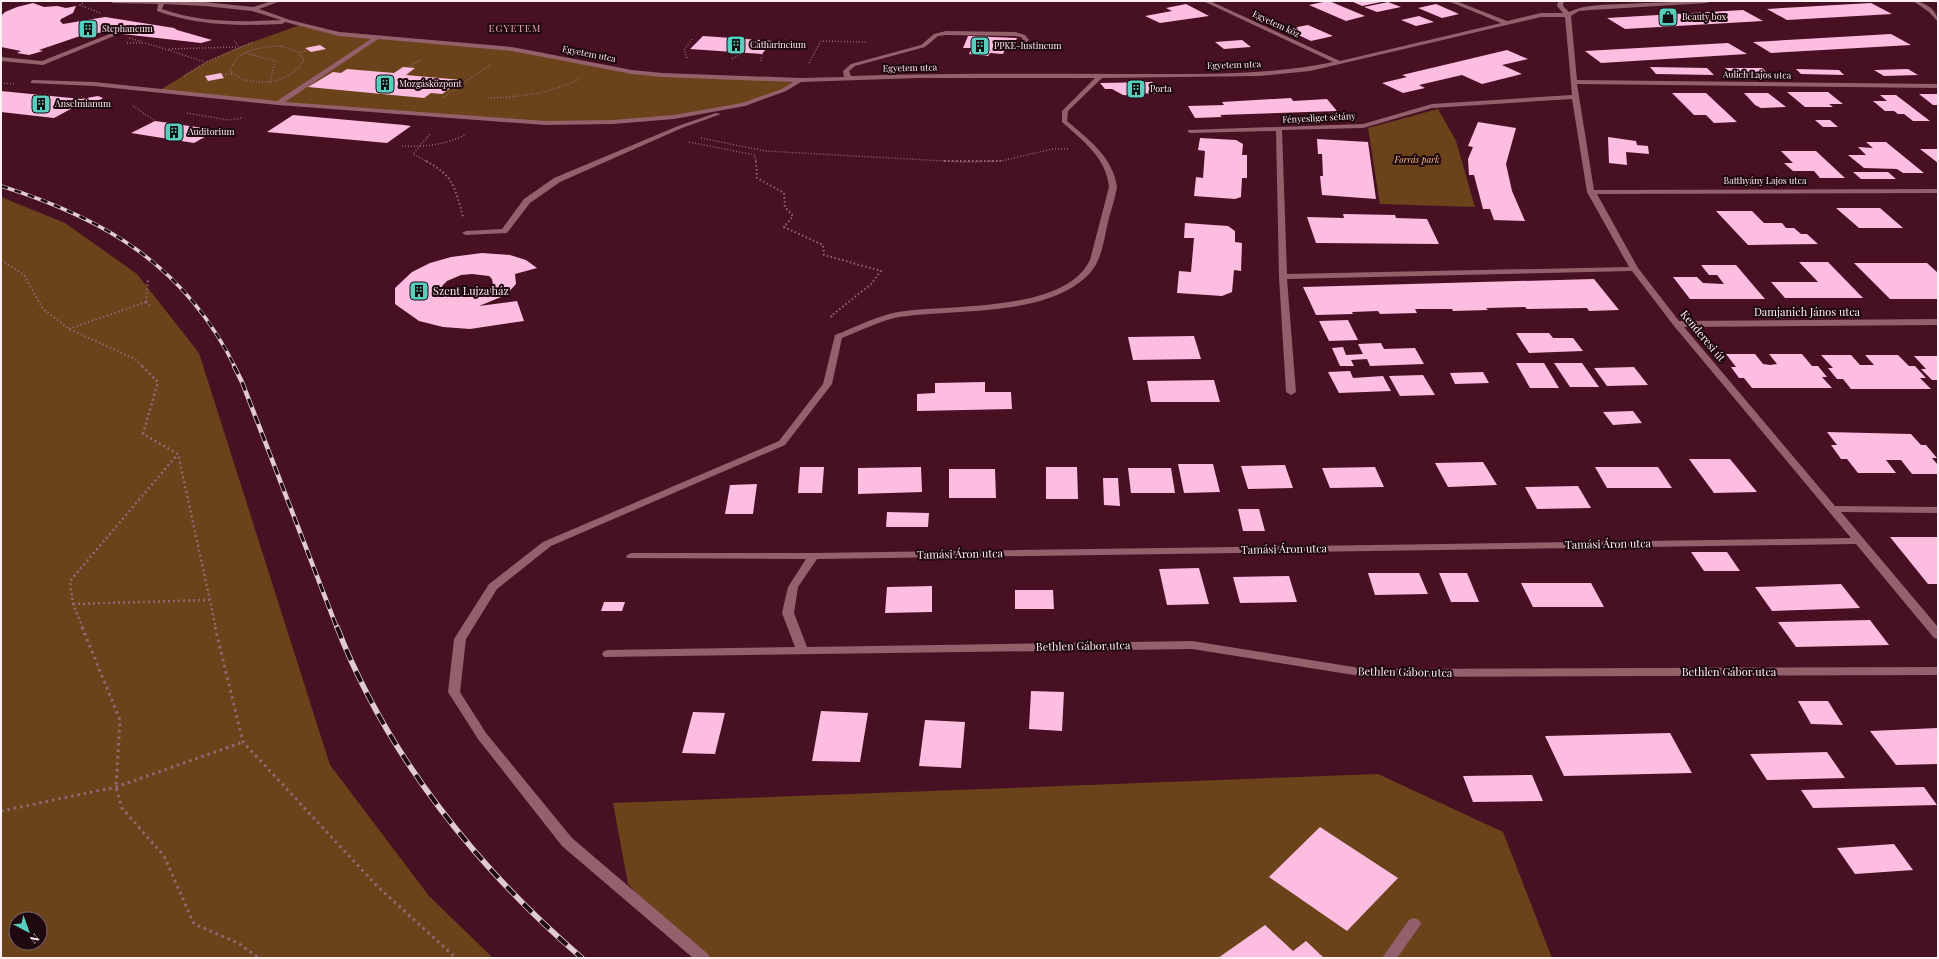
<svg xmlns="http://www.w3.org/2000/svg" width="1939" height="959" font-family="'Playfair Display',serif">
  <rect width="100%" height="100%" fill="#481023"/>
  <g fill="#6a431a" fill-rule="evenodd">
    <path d="M 300,25 L 320,30 L 512,49 L 632,72 L 800,80 L 784,90 L 743,105 L 674,117 L 613,122 L 545,123 L 278,103 L 160,90 L 206,62 L 239,47 Z"/>
    <path d="M 1438,109 L 1456,141 L 1475,207 L 1380,204 L 1368,128 Z"/>
    <path d="M 1,197 L 65,223 L 137,274 L 199,353 L 330,765 L 429,896 L 493,958 L 1,958 ZM 16,919 L 40,919 L 40,943 L 16,943 Z"/>
    <path d="M 1378,774 L 1503,832 L 1552,958 L 695,958 L 628,884 L 613,803 Z"/>
  </g>
  <g fill="#fcbde0" fill-rule="evenodd">
    <path d="M 1328,1 L 1329,1 L 1365,16 L 1346,21 L 1309,5 Z"/>
    <path d="M 1351,1 L 1381,1 L 1381,2 L 1362,6 Z"/>
    <path d="M 1388,2 L 1401,7 L 1377,12 L 1364,7 Z"/>
    <path d="M 33,3 L 44,7 L 57,6 L 66,8 L 76,6 L 73,13 L 61,19 L 60,21 L 63,24 L 105,17 L 174,28 L 177,30 L 212,40 L 201,43 L 105,32 L 83,35 L 39,50 L 43,51 L 29,55 L 17,53 L 21,51 L 1,47 L 1,16 L 5,12 L 17,7 Z"/>
    <path d="M 1871,3 L 1892,14 L 1787,20 L 1767,9 Z"/>
    <path d="M 1186,4 L 1209,16 L 1160,23 L 1145,16 L 1172,11 L 1166,8 Z"/>
    <path d="M 1436,4 L 1459,14 L 1442,18 L 1418,8 Z"/>
    <path d="M 1743,10 L 1763,21 L 1625,29 L 1607,18 Z"/>
    <path d="M 1419,16 L 1434,22 L 1416,26 L 1401,20 Z"/>
    <path d="M 1308,25 L 1333,36 L 1311,41 L 1286,29 Z"/>
    <path d="M 1891,34 L 1911,45 L 1771,53 L 1753,42 Z"/>
    <path d="M 703,36 L 773,41 L 769,45 L 786,46 L 783,50 L 766,49 L 762,54 L 690,49 Z"/>
    <path d="M 968,36 L 1017,38 L 1014,45 L 998,44 L 997,47 L 1006,47 L 1003,54 L 990,53 L 988,56 L 969,54 L 972,48 L 963,48 Z"/>
    <path d="M 1242,40 L 1251,47 L 1224,49 L 1215,42 Z"/>
    <path d="M 1728,43 L 1747,54 L 1601,63 L 1585,51 Z"/>
    <path d="M 320,45 L 326,49 L 311,52 L 305,48 Z"/>
    <path d="M 1507,50 L 1528,59 L 1502,65 L 1522,74 L 1482,84 L 1462,75 L 1419,85 L 1425,88 L 1403,93 L 1382,83 L 1407,77 L 1402,75 Z"/>
    <path d="M 403,67 L 415,68 L 406,75 L 462,80 L 442,94 L 431,93 L 424,98 L 308,87 L 333,72 L 341,73 L 347,69 L 394,73 Z"/>
    <path d="M 1650,67 L 1707,68 L 1714,75 L 1656,74 Z"/>
    <path d="M 1725,68 L 1762,68 L 1770,75 L 1733,75 Z"/>
    <path d="M 1796,69 L 1839,70 L 1844,75 L 1801,74 Z"/>
    <path d="M 1908,69 L 1918,75 L 1884,76 L 1874,70 Z"/>
    <path d="M 221,73 L 224,78 L 208,81 L 205,76 Z"/>
    <path d="M 1152,82 L 1159,89 L 1154,94 L 1140,93 L 1136,94 L 1136,96 L 1123,95 L 1112,89 L 1105,89 L 1100,83 Z"/>
    <path d="M 1,91 L 81,99 L 98,96 L 103,98 L 95,103 L 80,104 L 54,118 L 1,112 Z"/>
    <path d="M 1787,92 L 1828,92 L 1843,104 L 1829,104 L 1833,107 L 1805,107 Z"/>
    <path d="M 1672,93 L 1706,93 L 1737,122 L 1714,123 L 1706,115 L 1694,115 Z"/>
    <path d="M 1744,93 L 1768,93 L 1786,107 L 1761,108 L 1755,105 Z"/>
    <path d="M 1919,94 L 1938,94 L 1938,105 L 1933,105 Z"/>
    <path d="M 1880,95 L 1896,95 L 1930,121 L 1913,121 L 1904,114 L 1898,114 L 1894,111 L 1885,111 L 1873,101 L 1887,101 Z"/>
    <path d="M 1291,98 L 1293,101 L 1327,99 L 1337,111 L 1220,115 L 1222,117 L 1195,118 L 1188,106 L 1224,105 L 1222,102 Z"/>
    <path d="M 293,115 L 404,125 L 411,126 L 387,143 L 267,132 Z"/>
    <path d="M 1815,120 L 1830,120 L 1838,127 L 1823,127 Z"/>
    <path d="M 155,121 L 217,130 L 194,143 L 131,133 Z"/>
    <path d="M 1478,122 L 1516,128 L 1506,164 L 1512,191 L 1525,221 L 1494,220 L 1490,209 L 1483,209 L 1474,175 L 1469,175 L 1468,159 L 1473,147 L 1468,146 Z"/>
    <path d="M 1608,137 L 1636,141 L 1637,145 L 1648,146 L 1649,154 L 1626,152 L 1627,165 L 1609,163 Z"/>
    <path d="M 1200,138 L 1236,140 L 1243,144 L 1242,155 L 1247,155 L 1247,178 L 1242,178 L 1241,197 L 1235,199 L 1194,196 L 1196,177 L 1203,178 L 1205,151 L 1198,150 Z"/>
    <path d="M 1317,139 L 1368,142 L 1376,199 L 1322,195 L 1320,176 L 1323,176 L 1322,154 L 1318,154 Z"/>
    <path d="M 1866,142 L 1886,142 L 1924,173 L 1903,173 L 1897,169 L 1864,168 L 1848,155 L 1866,155 L 1858,147 L 1873,148 Z"/>
    <path d="M 1920,149 L 1938,149 L 1938,163 Z"/>
    <path d="M 1781,151 L 1816,151 L 1845,178 L 1820,178 L 1814,171 L 1793,171 L 1784,163 L 1793,163 Z"/>
    <path d="M 1853,172 L 1888,172 L 1896,179 L 1861,179 Z"/>
    <path d="M 1836,208 L 1880,208 L 1903,228 L 1859,228 Z"/>
    <path d="M 1716,211 L 1752,211 L 1764,223 L 1782,223 L 1786,228 L 1794,228 L 1801,234 L 1807,234 L 1818,244 L 1748,245 Z"/>
    <path d="M 1343,214 L 1395,215 L 1396,218 L 1427,219 L 1439,244 L 1316,243 L 1307,217 L 1344,218 Z"/>
    <path d="M 1185,223 L 1228,226 L 1235,231 L 1235,242 L 1242,243 L 1241,271 L 1234,270 L 1232,292 L 1222,296 L 1177,293 L 1179,271 L 1191,272 L 1194,238 L 1184,238 Z"/>
    <path d="M 482,253 L 510,255 L 526,260 L 537,268 L 515,274 L 516,284 L 506,295 L 479,306 L 517,301 L 524,321 L 470,329 L 443,327 L 419,321 L 395,304 L 395,288 L 412,272 L 430,263 L 451,257 ZM 472,274 L 489,276 L 492,279 L 493,285 L 488,291 L 474,296 L 451,297 L 442,292 L 442,286 L 447,281 L 461,275 Z"/>
    <path d="M 1799,262 L 1828,262 L 1863,298 L 1785,298 L 1771,282 L 1818,282 Z"/>
    <path d="M 1854,263 L 1927,263 L 1938,273 L 1938,299 L 1890,299 Z"/>
    <path d="M 1701,265 L 1736,265 L 1765,299 L 1690,299 L 1673,277 L 1697,277 L 1703,283 L 1724,284 L 1717,275 L 1709,275 Z"/>
    <path d="M 1594,279 L 1619,310 L 1589,311 L 1587,308 L 1527,309 L 1525,307 L 1486,308 L 1488,310 L 1453,311 L 1452,309 L 1415,309 L 1417,313 L 1380,314 L 1378,311 L 1352,312 L 1353,314 L 1316,315 L 1303,287 Z"/>
    <path d="M 1348,320 L 1358,340 L 1329,341 L 1319,321 Z"/>
    <path d="M 1516,333 L 1549,333 L 1553,338 L 1573,338 L 1583,351 L 1529,353 Z"/>
    <path d="M 1194,336 L 1201,359 L 1133,360 L 1128,337 Z"/>
    <path d="M 1381,343 L 1384,349 L 1415,348 L 1424,364 L 1370,366 L 1367,359 L 1351,360 L 1354,366 L 1340,366 L 1332,348 L 1343,347 L 1346,355 L 1363,354 L 1358,344 Z"/>
    <path d="M 1726,354 L 1755,354 L 1763,364 L 1770,365 L 1777,364 L 1769,354 L 1802,354 L 1812,366 L 1818,366 L 1827,377 L 1822,377 L 1832,388 L 1752,388 L 1744,378 L 1739,378 L 1731,367 L 1736,367 Z"/>
    <path d="M 1821,355 L 1851,355 L 1860,365 L 1874,365 L 1865,355 L 1898,355 L 1909,366 L 1915,366 L 1926,378 L 1920,378 L 1931,389 L 1851,389 L 1843,379 L 1837,379 L 1828,368 L 1833,368 Z"/>
    <path d="M 1914,356 L 1938,356 L 1938,380 L 1932,380 L 1921,369 L 1926,369 Z"/>
    <path d="M 1516,363 L 1544,363 L 1559,388 L 1530,388 Z"/>
    <path d="M 1554,363 L 1582,363 L 1599,387 L 1570,387 Z"/>
    <path d="M 1634,367 L 1648,385 L 1607,386 L 1594,368 Z"/>
    <path d="M 1350,371 L 1353,378 L 1383,376 L 1391,391 L 1339,393 L 1328,372 Z"/>
    <path d="M 1483,372 L 1489,383 L 1455,384 L 1450,373 Z"/>
    <path d="M 1423,375 L 1435,395 L 1400,396 L 1389,376 Z"/>
    <path d="M 1214,380 L 1220,402 L 1151,402 L 1147,381 Z"/>
    <path d="M 985,382 L 985,392 L 1011,392 L 1012,409 L 917,411 L 917,394 L 935,393 L 935,383 Z"/>
    <path d="M 1633,411 L 1642,423 L 1613,425 L 1603,412 Z"/>
    <path d="M 1827,432 L 1911,434 L 1921,445 L 1926,445 L 1937,458 L 1932,458 L 1938,465 L 1938,474 L 1912,474 L 1901,460 L 1886,460 L 1896,473 L 1858,473 L 1847,459 L 1841,459 L 1831,445 L 1837,445 Z"/>
    <path d="M 1689,459 L 1730,459 L 1757,492 L 1714,493 Z"/>
    <path d="M 1483,462 L 1497,485 L 1448,487 L 1435,463 Z"/>
    <path d="M 1178,464 L 1213,464 L 1220,492 L 1184,493 Z"/>
    <path d="M 1285,465 L 1293,488 L 1248,489 L 1241,466 Z"/>
    <path d="M 800,467 L 824,467 L 822,493 L 798,493 Z"/>
    <path d="M 921,467 L 922,492 L 858,494 L 858,468 Z"/>
    <path d="M 1046,467 L 1077,467 L 1078,499 L 1046,499 Z"/>
    <path d="M 1375,467 L 1384,487 L 1330,488 L 1322,468 Z"/>
    <path d="M 1595,467 L 1658,467 L 1672,488 L 1607,488 Z"/>
    <path d="M 1128,468 L 1171,468 L 1175,493 L 1131,493 Z"/>
    <path d="M 949,469 L 995,469 L 996,498 L 949,498 Z"/>
    <path d="M 1103,478 L 1118,478 L 1120,506 L 1104,505 Z"/>
    <path d="M 757,484 L 753,514 L 725,514 L 730,485 Z"/>
    <path d="M 1578,486 L 1591,508 L 1537,509 L 1525,487 Z"/>
    <path d="M 1238,509 L 1259,509 L 1265,531 L 1243,531 Z"/>
    <path d="M 887,512 L 929,513 L 928,527 L 886,527 Z"/>
    <path d="M 1890,537 L 1937,537 L 1938,584 L 1928,584 Z"/>
    <path d="M 1691,552 L 1727,552 L 1740,571 L 1704,571 Z"/>
    <path d="M 1199,568 L 1209,604 L 1167,605 L 1159,569 Z"/>
    <path d="M 1368,573 L 1419,573 L 1428,594 L 1375,595 Z"/>
    <path d="M 1439,573 L 1467,573 L 1479,602 L 1451,602 Z"/>
    <path d="M 1289,576 L 1297,602 L 1240,603 L 1233,577 Z"/>
    <path d="M 1521,583 L 1591,583 L 1604,607 L 1533,607 Z"/>
    <path d="M 1841,584 L 1860,608 L 1772,611 L 1755,587 Z"/>
    <path d="M 932,586 L 932,612 L 885,613 L 887,587 Z"/>
    <path d="M 1015,590 L 1053,590 L 1054,609 L 1015,609 Z"/>
    <path d="M 604,602 L 625,602 L 622,611 L 601,611 Z"/>
    <path d="M 1870,620 L 1889,645 L 1796,647 L 1778,622 Z"/>
    <path d="M 1031,691 L 1064,692 L 1062,731 L 1029,729 Z"/>
    <path d="M 1798,701 L 1828,701 L 1843,725 L 1811,724 Z"/>
    <path d="M 821,711 L 868,713 L 860,762 L 812,761 Z"/>
    <path d="M 693,712 L 725,713 L 715,754 L 682,753 Z"/>
    <path d="M 925,720 L 965,722 L 961,768 L 919,766 Z"/>
    <path d="M 1938,728 L 1938,764 L 1896,765 L 1870,731 Z"/>
    <path d="M 1670,733 L 1692,773 L 1564,776 L 1545,736 Z"/>
    <path d="M 1827,752 L 1845,778 L 1767,780 L 1750,754 Z"/>
    <path d="M 1532,775 L 1543,801 L 1473,802 L 1463,776 Z"/>
    <path d="M 1924,787 L 1937,805 L 1813,808 L 1801,790 Z"/>
    <path d="M 1320,827 L 1398,878 L 1347,931 L 1269,877 Z"/>
    <path d="M 1894,844 L 1913,870 L 1855,874 L 1837,848 Z"/>
    <path d="M 1265,925 L 1293,951 L 1306,941 L 1324,958 L 1218,958 Z"/>
  </g>
  <g fill="none" stroke-linecap="round" stroke-linejoin="round">
    <g stroke="#906975" stroke-width="1.5" stroke-dasharray="1 2" stroke-linecap="butt">
      <path d="M 85,1 L 80,5 L 100,13"/>
      <path d="M 129,38 L 143,42"/>
      <path d="M 234,41 L 239,47"/>
      <path d="M 127,43 L 146,43 L 205,62"/>
      <path d="M 280,46 L 298,52 L 304,59 C 296,80 263,87 243,79 C 239,78 234,74 230,71 C 236,49 261,47 280,46 Z"/>
      <path d="M 169,49 L 236,47"/>
      <path d="M 301,52 L 308,50"/>
      <path d="M 246,53 L 275,61 L 270,83"/>
      <path d="M 687,58 L 684,50 L 692,39"/>
      <path d="M 732,59 L 743,53"/>
      <path d="M 761,61 L 762,54"/>
      <path d="M 809,63 L 821,41 L 867,42"/>
      <path d="M 409,67 L 421,59"/>
      <path d="M 222,75 L 232,74"/>
      <path d="M 184,76 L 206,62 L 253,42"/>
      <path d="M 1,83 L 16,84"/>
      <path d="M 444,97 L 491,64"/>
      <path d="M 488,98 C 520,97 550,94 579,79"/>
      <path d="M 133,106 L 155,121"/>
      <path d="M 187,113 L 228,120 L 243,118"/>
      <path d="M 701,138 L 765,151 L 962,162 L 1001,161 L 1052,149 L 1069,149"/>
      <path d="M 689,142 L 755,155 L 756,162"/>
      <path d="M 402,146 C 424,147 445,145 465,135"/>
      <path d="M 428,162 L 413,154 L 431,133"/>
    </g>
    <g stroke="#906975" stroke-width="2" stroke-dasharray="1.5 2.5" stroke-linecap="butt">
      <path d="M 426,161 C 454,176 455,188 463,217"/>
      <path d="M 756,161 L 757,178 L 784,193 L 785,207 L 793,216 L 784,227 L 823,245 L 824,255 L 881,271 L 871,284 L 831,316 L 834,318"/>
      <path d="M 944,161 L 1001,161"/>
      <path d="M 1,260 L 24,275 L 43,309 L 69,329 L 135,359 L 143,367"/>
      <path d="M 146,302 L 148,278"/>
      <path d="M 146,302 L 150,306"/>
      <path d="M 69,329 L 146,302"/>
    </g>
    <g stroke="#906975" stroke-width="2.5" stroke-dasharray="2 3" stroke-linecap="butt">
      <path d="M 142,366 L 158,382 L 143,434 L 178,454 L 216,628"/>
      <path d="M 73,604 L 209,600"/>
      <path d="M 83,628 L 73,604 L 70,581 L 177,455"/>
    </g>
    <g stroke="#906975" stroke-width="3" stroke-dasharray="2.5 4" stroke-linecap="butt">
      <path d="M 82,627 L 120,720 L 116,787 L 122,808 L 164,856 L 194,924 L 238,943 L 259,958"/>
      <path d="M 215,627 L 243,742 L 377,886 L 456,958"/>
      <path d="M 1,811 L 116,787 L 243,742"/>
    </g>
    <g fill="#93606c" fill-rule="evenodd">
      <path d="M 110,1 L 205,2 L 253,7 L 272,1 L 281,1 L 259,9 L 290,20 L 339,32 L 512,47 L 632,70 L 662,73 L 800,78 L 844,77 L 843,71 L 851,64 L 921,45 L 934,34 L 946,31 L 1015,32 L 1025,35 L 1029,40 L 1021,48 L 1018,46 L 1023,40 L 1021,37 L 1015,36 L 946,35 L 938,36 L 925,47 L 855,66 L 849,71 L 851,76 C 943,73 1035,74 1127,74 C 1195,74 1266,76 1333,62 L 1203,1 L 1210,1 L 1340,61 L 1501,23 L 1448,1 L 1456,1 L 1507,21 L 1541,13 L 1563,13 L 1557,6 L 1558,1 L 1564,1 L 1563,6 L 1569,12 C 1585,4 1605,5 1623,4 C 1652,3 1681,1 1710,1 L 1707,3 L 1591,10 L 1579,11 L 1571,16 L 1577,80 L 1938,84 L 1938,88 L 1577,84 L 1594,190 L 1938,189 L 1938,193 L 1597,194 L 1638,268 L 1679,321 L 1938,319 L 1938,325 L 1684,327 L 1835,506 L 1938,507 L 1938,513 L 1841,512 L 1938,627 L 1938,639 L 1934,638 L 1856,544 L 817,559 L 798,587 L 794,613 L 807,647 L 1192,641 L 1366,669 L 1938,667 L 1938,675 L 1366,677 L 1192,649 L 604,657 L 602,654 L 604,651 L 608,650 L 795,647 L 782,613 L 788,587 L 806,559 L 627,558 L 626,556 L 631,553 L 814,553 L 1851,538 L 1674,326 L 1632,271 L 1287,279 L 1296,392 L 1291,395 L 1286,392 L 1279,277 L 1276,131 L 1190,133 L 1188,132 L 1188,130 L 1363,124 L 1432,104 L 1572,95 L 1565,17 L 1541,17 L 1310,71 L 1259,76 L 1102,78 L 1068,111 L 1067,121 C 1089,140 1113,157 1117,187 C 1115,199 1111,210 1108,222 C 1104,239 1102,260 1090,273 C 1048,318 956,308 899,317 C 879,321 860,331 842,338 L 832,384 L 785,445 L 551,546 L 497,589 L 466,639 L 460,692 L 486,733 L 572,838 L 708,954 L 710,958 L 693,958 L 562,846 L 478,739 L 448,692 L 454,639 L 489,584 L 543,542 L 779,441 L 823,384 L 835,335 C 856,327 876,316 898,312 C 949,304 1065,313 1090,260 L 1109,187 C 1106,157 1083,141 1062,122 L 1062,111 L 1095,78 L 918,78 L 801,82 L 786,91 L 745,106 L 674,119 L 613,124 L 545,125 L 278,105 L 94,86 L 31,83 L 31,81 L 33,80 L 94,82 L 277,101 L 371,39 L 339,36 L 285,22 L 282,24 C 239,26 198,26 157,11 L 158,4 L 113,3 ZM 164,4 L 205,6 L 252,11 L 281,20 C 240,22 201,23 162,9 ZM 378,39 L 512,51 L 632,74 L 662,77 L 793,82 L 782,89 L 742,103 L 674,115 L 613,120 L 545,121 L 285,102 ZM 1572,99 L 1587,192 L 1629,267 L 1287,274 L 1282,130 L 1363,128 L 1432,108 Z"/>
      <path d="M 1913,1 C 1924,1 1938,10 1938,22 L 1929,12 Z"/>
      <path d="M 112,33 L 115,35 L 114,36 L 43,65 L 1,61 L 1,57 L 42,61 Z"/>
      <path d="M 716,113 L 721,114 L 682,128 L 560,182 L 530,203 L 507,233 L 466,235 L 462,233 L 466,231 L 502,229 L 524,199 L 554,178 L 678,126 Z"/>
      <path d="M 1414,918 L 1419,920 L 1421,924 L 1397,958 L 1382,958 L 1409,920 Z"/>
    </g>
    <g stroke="#e0cbd0" stroke-width="3.5">
      <path id="rail-far2" d="M 1,186 C 106,219 185,266 235,367"/>
    </g>
    <g stroke="#e0cbd0" stroke-width="4.5">
      <path id="rail-far1" d="M 234,366 L 242,382 L 337,628"/>
    </g>
    <g stroke="#e0cbd0" stroke-width="5.5">
      <path id="rail" d="M 337,627 C 387,756 478,869 582,958"/>
    </g>
    <use href="#rail-far2" stroke="#1f080e" stroke-width="2.5" stroke-dasharray="7" stroke-linecap="butt"/>
    <use href="#rail-far1" stroke="#1f080e" stroke-width="3" stroke-dasharray="9" stroke-linecap="butt"/>
    <use href="#rail" stroke="#1f080e" stroke-width="4" stroke-dasharray="12" stroke-linecap="butt"/>
  </g>
  <defs>
    <g id="shop-square" transform="scale(1)"><rect x="-9" y="-9" width="18" height="18" rx="4" fill="#58cebf" stroke="#1f080e"/><path d="M-5-2.5h2.3a2.7 3.5 0 0 1 5.4 0H5L5.5 6h-11ZM-1.5-2.5h3a1.5 2.3 0 0 0-3 0Z" fill="#111"/></g>
    <g id="building-square" transform="scale(1)"><rect x="-9" y="-9" width="18" height="18" rx="4" fill="#58cebf" stroke="#1f080e"/><path d="M-4-6H4V6H1V3H-1V6H-4ZM-2.5-4.3h1.7v1.8h-1.7ZM.8-4.3h1.7v1.8H.8ZM-2.5-1h1.7V.8h-1.7ZM.8-1h1.7V.8H.8Z" fill="#111"/></g>
  </defs>
  <g fill-rule="evenodd">
    <use href="#shop-square" x="1668" y="17"/>
    <use href="#building-square" x="88" y="29"/>
    <use href="#building-square" x="736" y="45"/>
    <use href="#building-square" x="980" y="46"/>
    <use href="#building-square" x="385" y="84"/>
    <use href="#building-square" x="1136" y="89"/>
    <use href="#building-square" x="41" y="104"/>
    <use href="#building-square" x="174" y="132"/>
    <use href="#building-square" x="419" y="291"/>
  </g>
  <g text-anchor="middle" stroke-width="4" stroke-linejoin="round" paint-order="stroke">
    <g font-size="9" fill="#feeff2" stroke="#1f080e" text-anchor="start">
      <text x="1682" y="20">Beauty box</text>
      <text x="102" y="32">Stephaneum</text>
      <text x="750" y="48">Catharineium</text>
      <text x="994" y="49">PPKE-Iustineum</text>
      <text x="399" y="87">Mozgásközpont</text>
      <text x="1150" y="92">Porta</text>
      <text x="55" y="107">Anselmianum</text>
      <text x="188" y="135">Auditorium</text>
    </g>
    <g font-size="9" fill="#feeff2" stroke="#1f080e">
      <text transform="translate(1276 24) rotate(25)" y="3">Egyetem köz</text>
      <text transform="translate(589 54) rotate(11)" y="3">Egyetem utca</text>
      <text transform="translate(1234 65) rotate(-2)" y="3">Egyetem utca</text>
      <text transform="translate(910 68) rotate(-1)" y="3">Egyetem utca</text>
      <text transform="translate(1757 75) rotate(1)" y="3">Aulich Lajos utca</text>
      <text transform="translate(1319 118) rotate(-3)" y="3">Fényesliget sétány</text>
      <text x="1765" y="184">Batthyány Lajos utca</text>
    </g>
    <g font-size="9" font-style="italic" fill="#fabf88" stroke="#1f080e">
      <text x="1417" y="163">Forrás park</text>
    </g>
    <g font-size="10" letter-spacing="1" fill="#efa8b8" stroke="#1f080e">
      <text x="515" y="32">EGYETEM</text>
    </g>
    <g font-size="11" fill="#feeff2" stroke="#1f080e" text-anchor="start">
      <text x="433" y="295">Szent Lujza ház</text>
    </g>
    <g font-size="11" fill="#feeff2" stroke="#1f080e">
      <text x="1807" y="316">Damjanich János utca</text>
      <text transform="translate(1703 336) rotate(50)" y="4">Kenderesi út</text>
      <text transform="translate(1608 544) rotate(-1)" y="4">Tamási Áron utca</text>
      <text transform="translate(1284 549) rotate(-1)" y="4">Tamási Áron utca</text>
      <text transform="translate(960 554) rotate(-1)" y="4">Tamási Áron utca</text>
      <text transform="translate(1083 646) rotate(-1)" y="4">Bethlen Gábor utca</text>
      <text transform="translate(1405 672) rotate(1)" y="4">Bethlen Gábor utca</text>
      <text x="1729" y="676">Bethlen Gábor utca</text>
    </g>
  </g>
  <rect width="1939" height="959" fill="none" stroke="#feeff2" stroke-width="4"/>
  <g transform="translate(28 931) rotate(139)"><circle r="19" fill="#1f080e" stroke="#786469"/>
  <path d="M0-3L7 15L0 10L-7 15Z" fill="#58cebf"/>
  <text y="-6" font-size="11" font-weight="bold" text-anchor="middle" fill="#feeff2">N</text>
  </g>
</svg>
